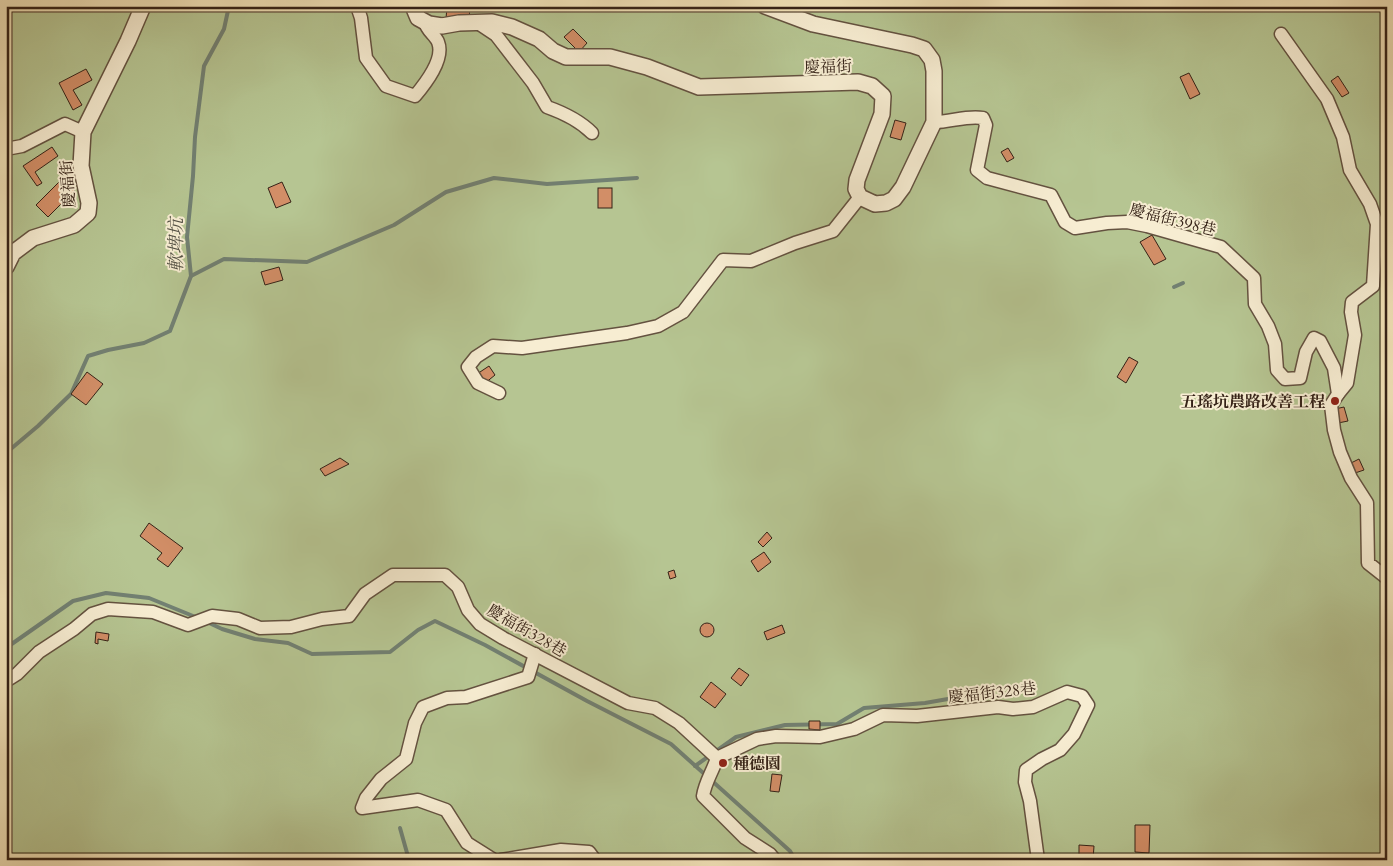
<svg xmlns="http://www.w3.org/2000/svg" width="1393" height="866" font-family="Cardo,'Noto Serif TC',serif">
  <rect width="100%" height="100%" fill="#f2e3b9"/>
  <filter id="stains"><feTurbulence type="fractalNoise" baseFrequency=".004" numOctaves="4"/><feColorMatrix values="0 0 0 0 .2 0 0 0 0 .09 0 0 0 0 .02 0 0 0 .5 -.17"/></filter>
  <radialGradient id="worn" r=".72"><stop offset=".6" stop-color="#630" stop-opacity="0"/><stop offset="1" stop-color="#630" stop-opacity=".3"/></radialGradient>
  <rect fill="#b6c592" stroke="#767454" x="6" y="6" width="1381" height="854"/>
  <g fill="none" stroke-linecap="round" stroke-linejoin="round">
    <g stroke="#728072" stroke-width="4">
      <path d="M 191,276 L 224,259 L 307,262 L 394,225 L 446,192 L 494,178 L 547,184 L 637,178"/>
      <path d="M 1174,287 L 1183,283"/>
      <path d="M 6,453 L 38,426 L 71,394 L 88,356 L 108,350 L 144,343 L 170,331 L 191,276 L 187,237 L 193,176 L 195,137 L 204,66 L 224,29 L 229,6"/>
      <path d="M 207,622 L 222,629 L 255,639 L 288,643 L 312,654 L 390,652 L 418,630 L 435,621 L 485,645 L 587,701 L 671,744 L 790,851 L 795,860"/>
      <path d="M 6,648 L 73,601 L 106,593 L 149,598 L 198,618"/>
      <path d="M 695,766 L 736,737 L 785,725 L 837,724 L 864,708 L 925,703 L 965,696"/>
      <path d="M 400,828 L 409,860"/>
    </g>
  </g>
  <g fill="#d28e67" stroke="#352217">
    <path d="M 447,6 L 470,6 L 469,20 L 446,19 Z"/>
    <path d="M 573,29 L 587,43 L 579,52 L 564,37 Z"/>
    <path d="M 86,69 L 92,80 L 73,90 L 82,105 L 73,110 L 59,83 Z"/>
    <path d="M 1189,73 L 1200,94 L 1190,99 L 1180,77 Z"/>
    <path d="M 1338,76 L 1349,93 L 1342,97 L 1331,81 Z"/>
    <path d="M 895,120 L 906,123 L 901,140 L 890,137 Z"/>
    <path d="M 52,147 L 58,156 L 35,172 L 42,183 L 37,186 L 23,166 Z"/>
    <path d="M 1008,148 L 1014,158 L 1007,162 L 1001,152 Z"/>
    <path d="M 64,177 L 76,189 L 48,217 L 36,205 Z"/>
    <path d="M 282,182 L 291,202 L 276,208 L 268,188 Z"/>
    <rect x="598" y="188" width="14" height="20"/>
    <path d="M 1152,235 L 1166,259 L 1154,265 L 1140,242 Z"/>
    <path d="M 279,267 L 283,280 L 265,285 L 261,272 Z"/>
    <path d="M 1129,357 L 1138,362 L 1126,383 L 1117,377 Z"/>
    <path d="M 489,366 L 495,375 L 484,384 L 477,374 Z"/>
    <path d="M 87,372 L 103,384 L 86,405 L 71,394 Z"/>
    <path d="M 1344,407 L 1348,421 L 1338,423 L 1335,409 Z"/>
    <path d="M 340,458 L 349,464 L 325,476 L 320,469 Z"/>
    <path d="M 1359,459 L 1364,470 L 1355,473 L 1351,463 Z"/>
    <path d="M 149,523 L 183,548 L 168,567 L 157,559 L 162,553 L 140,536 Z"/>
    <path d="M 767,532 L 772,538 L 763,547 L 758,542 Z"/>
    <path d="M 764,552 L 771,562 L 758,572 L 751,561 Z"/>
    <path d="M 674,570 L 676,577 L 670,579 L 668,572 Z"/>
    <circle cx="707" cy="630" r="7"/>
    <path d="M 782,625 L 785,633 L 767,640 L 764,632 Z"/>
    <path d="M 96,632 L 109,634 L 108,641 L 98,639 L 98,644 L 95,643 Z"/>
    <path d="M 739,668 L 749,675 L 741,686 L 731,678 Z"/>
    <path d="M 711,682 L 726,694 L 715,708 L 700,697 Z"/>
    <path d="M 809,721 L 820,721 L 820,730 L 809,729 Z"/>
    <path d="M 772,774 L 782,775 L 779,792 L 770,791 Z"/>
    <path d="M 1135,825 L 1150,825 L 1149,853 L 1135,852 Z"/>
    <path d="M 1079,845 L 1094,846 L 1093,860 L 1079,860 Z"/>
  </g>
  <g fill="none" stroke-linecap="round" stroke-linejoin="round">
    <g stroke="#645240" stroke-width="15">
      <g id="minor">
        <path d="M 357,6 L 361,18 L 366,58 L 386,86 L 415,96 C 425,84 445,59 438,42 C 435,35 427,31 425,22"/>
        <path d="M 478,23 L 496,35 L 533,83 L 547,107 C 564,113 579,120 592,133"/>
        <path d="M 1281,34 L 1327,99 L 1343,137 L 1350,170 L 1370,204 L 1377,224 L 1373,286 L 1352,302 L 1351,312 L 1355,335 L 1347,383 L 1338,394"/>
        <path d="M 934,122 C 951,122 967,115 983,118 L 986,125 L 977,170 L 987,178 L 1051,195 L 1065,222 L 1075,228 L 1107,223 L 1127,222 L 1147,226 L 1221,247 L 1254,278 L 1255,304 L 1268,326 L 1275,344 L 1277,370 L 1285,379 L 1300,378 L 1306,352 L 1314,338 L 1320,341 L 1334,368 L 1338,394 L 1331,405 L 1334,430 L 1340,452 L 1351,478 L 1367,503 L 1368,563 L 1387,578"/>
        <path d="M 6,149 L 22,146 L 65,124 L 83,132"/>
        <path d="M 499,393 L 478,383 L 468,367 L 476,357 L 493,346 L 522,348 L 627,333 L 658,326 L 683,312 L 723,260 L 751,261 L 795,243 L 833,231 L 860,197"/>
        <path d="M 6,681 L 17,674 L 39,652 L 74,629 L 92,614 L 108,609 L 153,612 L 188,625 L 212,616 L 238,619 L 260,628 L 291,627 L 322,619 L 349,616 L 365,594 L 393,575 L 445,575 L 458,587 L 468,610 L 480,624 L 503,638 L 628,703 L 655,708 L 679,723 L 717,758 C 713,771 705,782 703,796 L 745,838 L 770,854 L 775,860"/>
        <path d="M 717,758 L 757,739 L 776,736 L 820,737 L 854,729 L 883,715 L 917,716 L 998,707 L 1013,709 L 1033,707 L 1067,692 L 1082,696 L 1088,705 L 1074,734 L 1060,750 L 1042,759 L 1026,770 L 1025,782 L 1030,801 L 1038,860"/>
        <path d="M 494,860 L 467,843 L 446,810 L 418,800 L 362,808 L 366,798 L 381,779 L 406,759 L 415,723 L 423,707 L 447,698 L 466,697 L 528,677 L 535,654"/>
        <path d="M 501,860 L 561,850 L 589,852 L 595,860"/>
      </g>
    </g>
    <g stroke="#645240" stroke-width="18">
      <g id="tertiary">
        <path d="M 413,6 L 418,18 L 429,24 L 442,26 L 459,23 L 492,22 L 512,27 L 539,39 L 553,51 L 566,57 L 610,57 L 647,67 L 699,87 L 858,82 L 872,86 L 883,96 L 882,114 L 857,180 L 856,189 L 860,197 L 875,204 L 886,203 L 894,199 L 903,187 L 934,122 L 934,71 L 932,60 L 924,49 L 912,45 L 813,24 L 765,6"/>
        <path d="M 6,267 L 13,253 L 33,238 L 74,225 L 88,213 L 89,203 L 81,166 L 83,132 L 128,41 L 143,6"/>
      </g>
    </g>
    <use href="#minor" stroke="#f7edd2" stroke-width="12"/>
    <use href="#tertiary" stroke="#f7edd2" stroke-width="15"/>
  </g>
  <g fill="#8f2418" stroke="#f7edd2" stroke-width="2">
    <circle cx="1335" cy="401" r="5"/>
    <circle cx="723" cy="763" r="5"/>
  </g>
  <g text-anchor="middle" stroke-width="4" stroke-linejoin="round" paint-order="stroke">
    <g font-size="16" fill="#352217" stroke="#f7edd2">
      <text transform="translate(828 66) rotate(-2)" y="6">慶福街</text>
      <text transform="translate(67 184) rotate(-94)" y="6">慶福街</text>
      <text transform="translate(1173 219) rotate(14)" y="6">慶福街398巷</text>
      <text transform="translate(527 630) rotate(30)" y="6">慶福街328巷</text>
      <text transform="translate(992 692) rotate(-6)" y="6">慶福街328巷</text>
    </g>
    <g font-size="16" font-weight="bold" fill="#352217" stroke="#f7edd2" text-anchor="end">
      <text x="1325" y="407">五瑤坑農路改善工程</text>
      <text x="733" y="769" text-anchor="start">種德園</text>
    </g>
    <g font-size="18" font-style="italic" fill="#545145" stroke="#f7edd2">
      <text transform="translate(176 245) rotate(-90)" y="6">軟埤坑</text>
    </g>
  </g>
  <rect width="1393" height="866" fill="none" stroke="#f2e3b9" stroke-width="25"/>
  <rect x="8" y="8" width="1378" height="851" fill="none" stroke="#352217" stroke-width="2.5"/>
  <rect x="12" y="12" width="1368" height="841" fill="none" stroke="#352217"/>
  <rect width="100%" height="100%" filter="url(#stains)"/>
  <rect width="100%" height="100%" fill="url(#worn)"/>
</svg>
